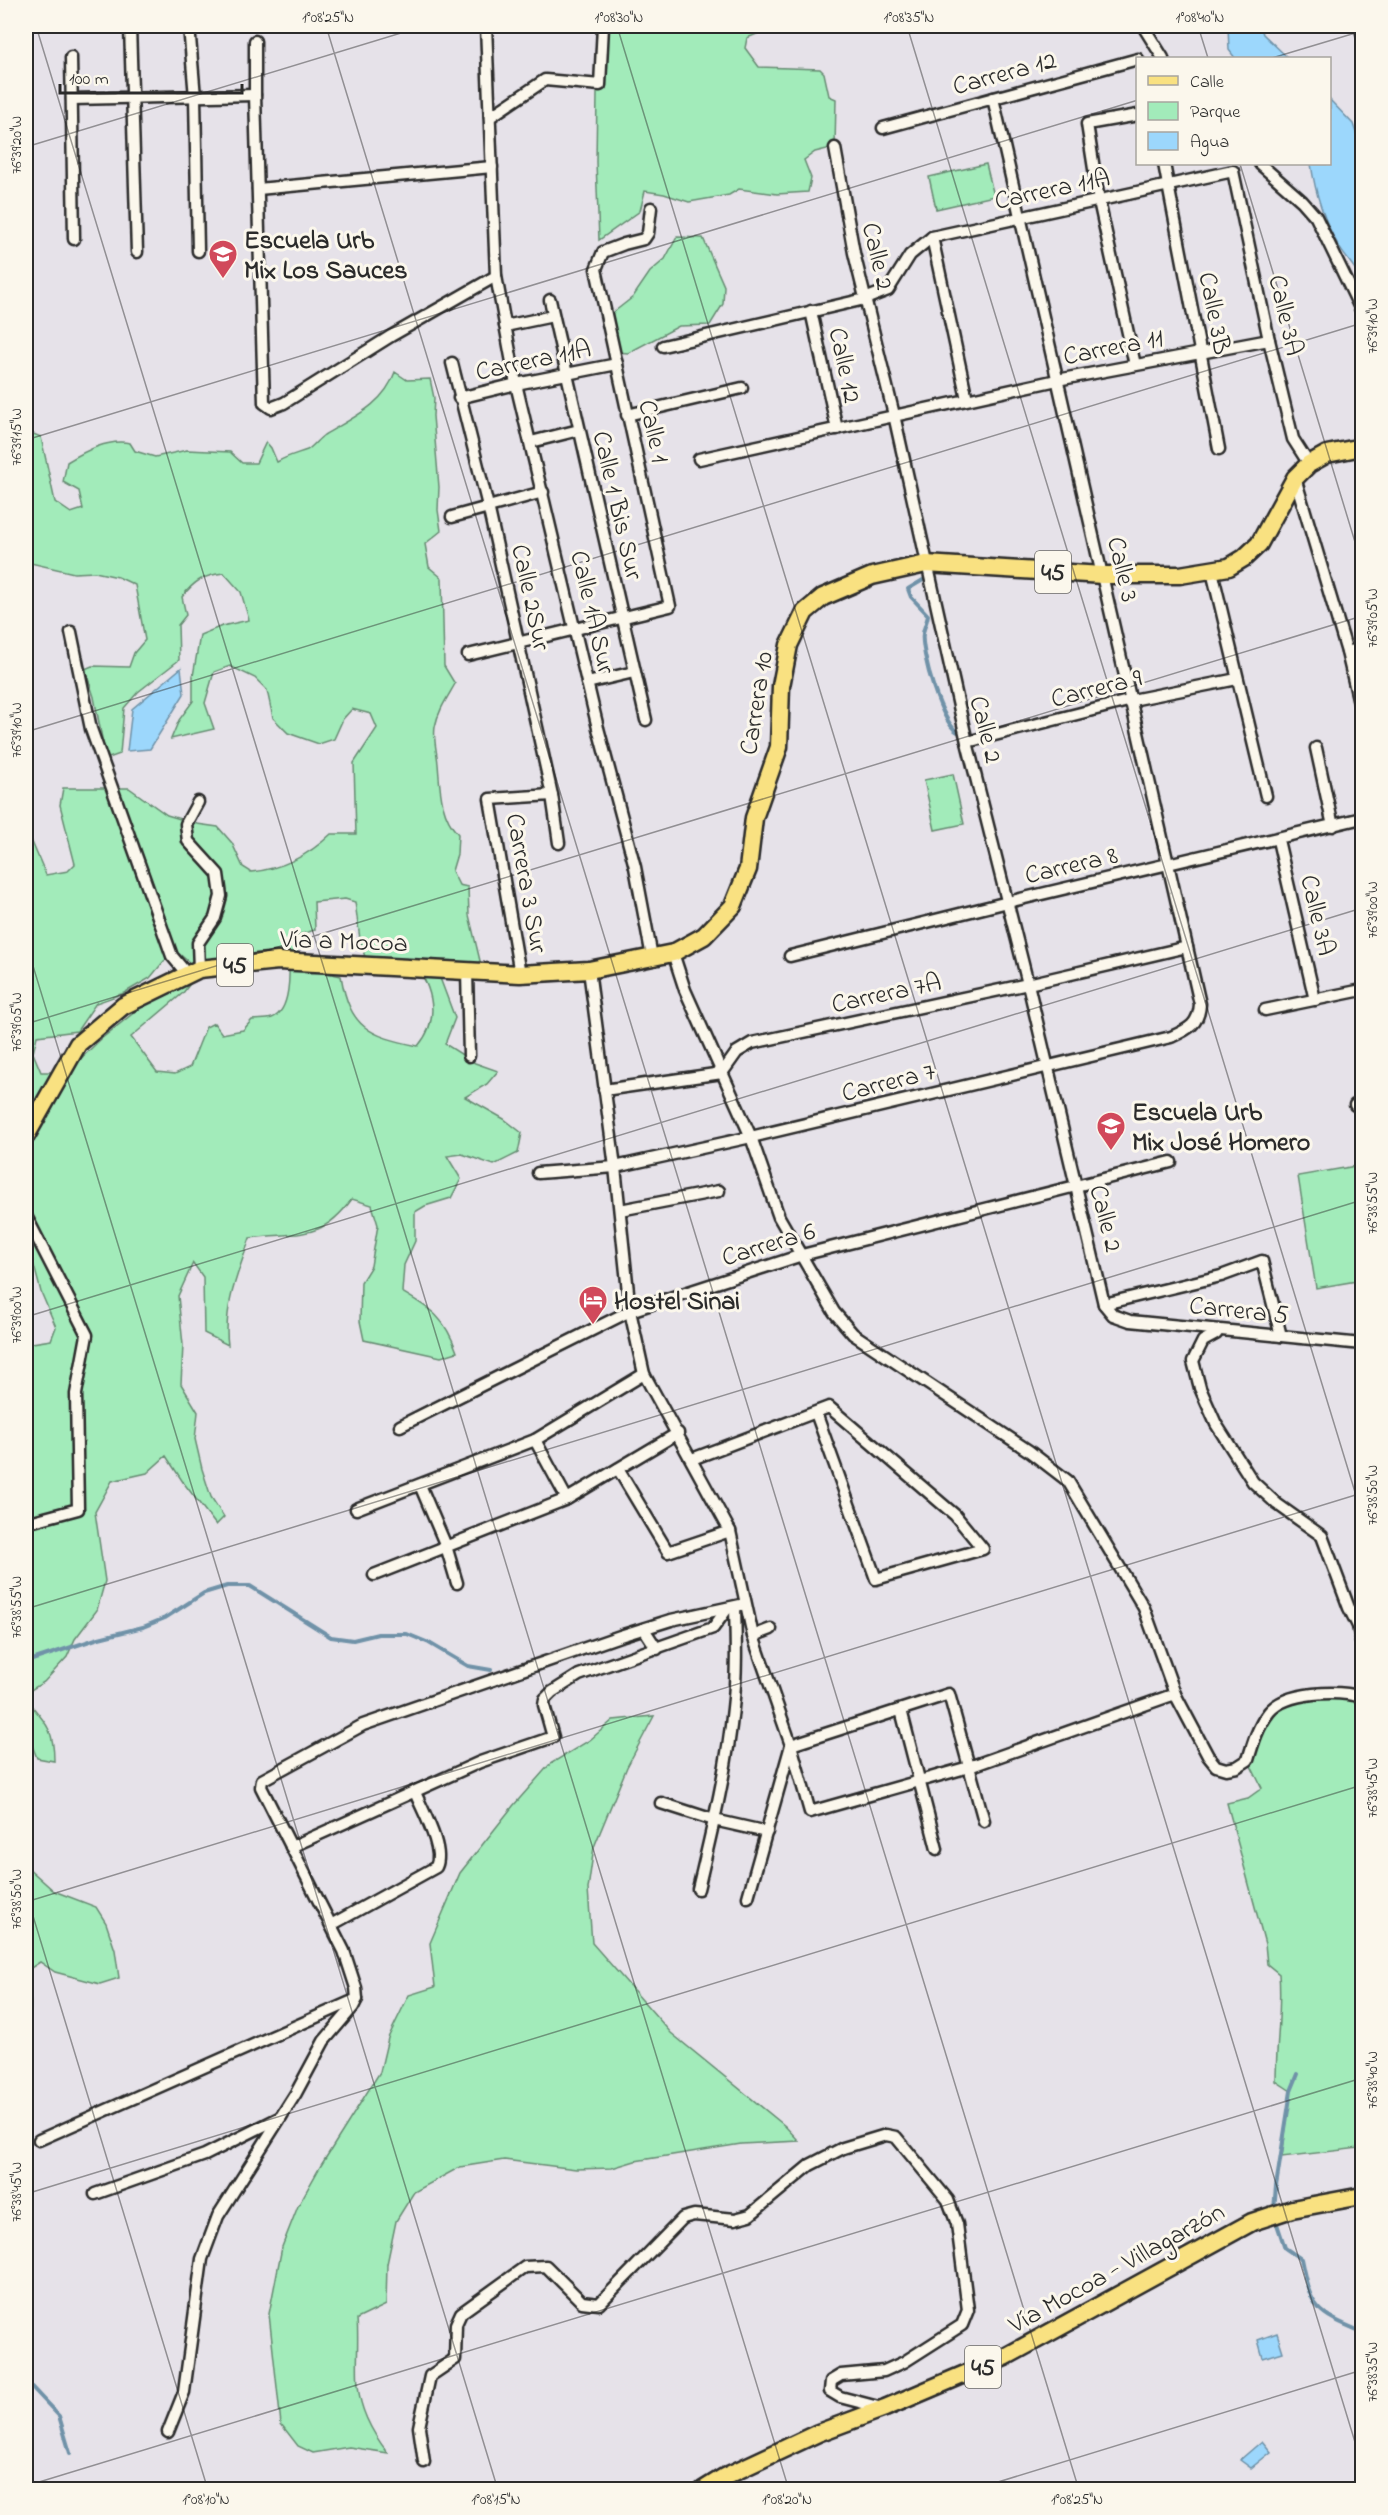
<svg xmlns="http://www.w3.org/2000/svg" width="1388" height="2515" font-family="'Indie Flower',sans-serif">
  <rect width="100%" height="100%" fill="#e6e2e9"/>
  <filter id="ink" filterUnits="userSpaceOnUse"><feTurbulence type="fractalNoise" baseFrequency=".0167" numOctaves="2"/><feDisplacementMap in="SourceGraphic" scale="12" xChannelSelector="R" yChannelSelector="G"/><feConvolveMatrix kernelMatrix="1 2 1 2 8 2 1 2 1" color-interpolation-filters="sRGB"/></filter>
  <g filter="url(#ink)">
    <g fill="#a2ebba" stroke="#668b72" stroke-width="1.5" fill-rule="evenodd">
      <path d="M 598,26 L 776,26 L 747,38 L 745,48 L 759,67 L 820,69 L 824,73 L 829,96 L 836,99 L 835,147 L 815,152 L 804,160 L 811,178 L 808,192 L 777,194 L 739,189 L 729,195 L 689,202 L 664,194 L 645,191 L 640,211 L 599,240 L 596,162 Z"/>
      <path d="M 986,164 L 994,196 L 936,209 L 929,177 Z"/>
      <path d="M 677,237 L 703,238 L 724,286 L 723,304 L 710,325 L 679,326 L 628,353 L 617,352 L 610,315 L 633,297 L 650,272 L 665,259 Z"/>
      <path d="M 395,372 L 407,380 L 430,379 L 434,398 L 433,416 L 439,487 L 438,510 L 441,531 L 425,544 L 429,567 L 442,578 L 444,666 L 455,684 C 447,698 438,711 435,727 C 433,739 437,752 438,764 C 440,788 440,815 458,834 L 457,854 L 452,871 L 459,885 L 468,887 L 469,915 L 481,965 L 462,968 L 434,962 L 455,1018 L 445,1044 L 475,1063 L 498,1071 L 487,1084 L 465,1097 L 504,1119 L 522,1133 L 518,1153 L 494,1165 L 462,1154 L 447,1156 L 461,1179 L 451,1198 L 425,1206 L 415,1212 L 415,1241 L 404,1265 L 402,1292 C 431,1309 445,1317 457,1352 L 441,1357 L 364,1340 L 360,1321 L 361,1282 L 371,1266 L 378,1225 L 372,1205 L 352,1199 C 320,1243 298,1231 250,1238 C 238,1273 223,1307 228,1345 L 204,1333 L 203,1277 L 193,1263 L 178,1296 L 183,1345 L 181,1384 L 198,1412 L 195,1439 L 202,1469 L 211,1497 L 224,1517 L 216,1525 L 183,1482 L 166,1456 L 147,1473 L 112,1481 L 95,1512 L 105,1581 L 97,1610 L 75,1639 L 67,1657 L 44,1682 L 26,1693 L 26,1344 L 51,1340 L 56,1327 L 41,1292 L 26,1236 L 26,828 L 46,875 L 68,871 L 75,864 L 60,805 L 63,788 L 129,788 L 167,815 L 197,824 L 218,827 L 232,843 L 243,867 L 251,872 C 283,869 308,856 331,834 L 356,834 L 354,763 L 377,728 L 371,714 L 352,709 L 343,719 L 334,739 L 319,744 L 288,733 L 273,718 L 267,690 L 255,678 L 230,666 L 214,672 L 205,703 L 214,729 L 171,739 L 179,720 L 193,701 L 193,676 L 200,635 L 222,626 L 249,620 L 241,592 L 224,573 C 204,575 194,581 182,597 L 186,615 L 178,625 L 179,660 L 138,692 L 124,708 L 120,754 L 106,759 L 94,697 L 85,669 L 92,666 L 129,667 L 134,653 L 145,640 L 135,585 L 118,577 L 95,572 L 74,573 L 26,562 L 26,431 L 41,437 L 55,502 L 71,513 L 83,509 L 79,491 L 63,482 L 67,462 C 85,451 109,438 130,443 L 135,451 L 155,457 L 187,450 L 230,452 L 242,463 L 256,463 L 266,442 L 271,448 L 277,462 C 287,456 296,454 307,450 C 313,447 318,439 324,435 C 352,418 384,405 395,372 ZM 345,899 L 355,902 L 360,939 L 366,961 L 415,963 C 433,990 441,1019 418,1046 C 369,1036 350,1028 341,976 L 323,972 L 305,973 L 297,954 L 298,935 L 315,930 L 314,902 ZM 177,952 L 190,963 L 215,966 L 235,955 L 288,956 C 290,972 291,1011 272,1018 C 267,1020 258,1019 252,1020 L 243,1030 L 222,1034 L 214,1023 L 206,1027 L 190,1067 L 175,1074 L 157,1072 L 131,1037 L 183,993 L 192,981 L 151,999 L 101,1039 L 67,1072 L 41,1072 L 33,1053 L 37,1036 L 77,1031 L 96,1003 L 124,993 L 150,978 L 164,961 Z"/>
      <path d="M 953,774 L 964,824 L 935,830 L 924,780 Z"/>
      <path d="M 1362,1165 L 1362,1280 L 1316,1288 L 1298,1176 Z"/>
      <path d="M 1312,1695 L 1362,1697 L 1362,2172 L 1359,2148 L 1282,2157 L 1291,2091 L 1276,2081 C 1276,2045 1282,2009 1279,1974 L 1267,1964 L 1265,1944 L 1227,1803 L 1248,1798 L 1262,1788 L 1248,1760 L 1269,1712 Z"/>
      <path d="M 26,1699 C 46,1723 54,1729 54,1761 L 37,1758 L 29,1738 L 26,1738 Z"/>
      <path d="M 654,1716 L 627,1767 L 594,1847 L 588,1889 L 592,1943 L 671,2033 L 785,2126 L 799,2141 L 741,2144 L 635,2161 L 612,2168 L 576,2169 L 504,2160 L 460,2167 L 414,2192 L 396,2221 L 387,2264 L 386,2305 L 357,2319 C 359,2341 356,2364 358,2385 C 360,2410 373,2434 388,2453 L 349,2447 L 313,2453 L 298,2446 L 281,2424 L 269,2314 L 282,2247 L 298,2206 L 320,2167 L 380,2072 L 388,2038 L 409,1995 L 435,1987 L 430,1943 L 460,1873 L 513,1806 L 550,1764 L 590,1740 L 613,1720 Z"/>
      <path d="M 26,1866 L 54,1891 L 96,1907 L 106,1923 L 115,1950 L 119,1978 L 100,1984 L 55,1972 L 40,1962 L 26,1971 C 31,1994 33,2011 26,2034 Z"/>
    </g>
    <g fill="#9cd7fc" stroke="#6f92a8" stroke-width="1.5">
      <path d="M 1228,26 L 1260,26 L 1263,34 L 1288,58 L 1235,58 L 1229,50 Z"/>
      <path d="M 1330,100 L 1353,124 L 1362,150 L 1362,281 C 1356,267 1345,258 1338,245 C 1324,221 1315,191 1311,164 L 1330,164 Z"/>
      <path d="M 181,668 L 184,694 L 150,749 L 127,751 L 132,709 Z"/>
      <path d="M 1277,2333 L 1283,2352 L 1263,2358 L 1258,2340 Z"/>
      <path d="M 1262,2441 L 1271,2452 L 1251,2468 L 1240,2460 Z"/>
    </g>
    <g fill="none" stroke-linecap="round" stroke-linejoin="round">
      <g stroke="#6f92a8" stroke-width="4">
        <path d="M 26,38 L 31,26"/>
        <path d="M 923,580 L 908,589 L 911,597 L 928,615 C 927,622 924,627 923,633 C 920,650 942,728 960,733"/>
        <path d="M 26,1662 L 99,1638 L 143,1627 L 165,1618 L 204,1593 L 227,1586 L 250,1586 L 331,1637 L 353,1640 L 378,1634 L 407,1634 L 429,1643 L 468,1666 L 491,1670"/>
        <path d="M 26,2202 L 27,2203"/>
        <path d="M 1274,2210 L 1276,2186 L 1291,2091 L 1298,2074"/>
        <path d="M 1276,2221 L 1285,2248 L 1301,2259 C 1311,2309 1316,2313 1362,2332"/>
        <path d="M 26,2381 L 59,2416 L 70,2453"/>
      </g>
      <g stroke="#2b2b2b" stroke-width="15">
        <g id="minor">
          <path d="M 130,26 L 137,252"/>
          <path d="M 189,26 L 195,97 L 198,251"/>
          <path d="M 486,26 L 496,276 L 516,384 L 598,728 L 635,867 L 652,957"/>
          <path d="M 1143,26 L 1163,58"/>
          <path d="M 1361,26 L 1362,33"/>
          <path d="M 255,41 L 255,95 L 264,403 L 271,408 L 284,403 L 391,336 L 496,276"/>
          <path d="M 71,57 L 74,239"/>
          <path d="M 72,99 L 255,95"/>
          <path d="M 490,117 L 545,80 L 600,85 L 603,26"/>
          <path d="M 883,128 L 1138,59"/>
          <path d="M 835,148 L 854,253 L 894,415 L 967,742 L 1028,984 L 1104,1304 L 1113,1315 L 1130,1321 L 1362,1344"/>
          <path d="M 1164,164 L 1219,449"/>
          <path d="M 1260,164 L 1302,201 L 1316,217 L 1362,312"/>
          <path d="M 258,189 L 492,167"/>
          <path d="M 932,237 L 967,399"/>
          <path d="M 550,300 L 646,720"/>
          <path d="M 811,311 L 837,429"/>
          <path d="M 505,326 L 553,316"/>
          <path d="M 663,346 L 865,299 L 888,290 L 910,255 L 932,237 L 1233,171 L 1269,340 L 1293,439 L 1309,464"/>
          <path d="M 452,363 L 488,506 L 552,795 L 559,843"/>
          <path d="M 1135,365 L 1099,201 L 1087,124 L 1138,115"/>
          <path d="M 459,398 L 516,384 L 617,364"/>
          <path d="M 627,415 L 742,388"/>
          <path d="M 531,442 L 579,430"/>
          <path d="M 699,459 L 1057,380 L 1269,340"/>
          <path d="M 1295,478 L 1347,652 L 1362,715"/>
          <path d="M 452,517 L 543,492"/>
          <path d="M 1212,571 L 1266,796"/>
          <path d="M 71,632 L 91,729 L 172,956 L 187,974"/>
          <path d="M 1347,652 L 1362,648"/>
          <path d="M 468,655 L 670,606 L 596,269 L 603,252 L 624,244 L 644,239 L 648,233 L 651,208"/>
          <path d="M 587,683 L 634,672"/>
          <path d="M 967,742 L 1132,700 L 1237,679"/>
          <path d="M 1316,748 L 1333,826"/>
          <path d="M 198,802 L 186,824 L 188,841 L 218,874 L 221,896 L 215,918 L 198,943 L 199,969"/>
          <path d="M 1278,840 L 1315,1000"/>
          <path d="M 673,953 L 685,990 L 751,1137 L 779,1217 L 834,1312 L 853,1334 L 1029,1451 L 1068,1481 L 1144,1608 L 1175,1694 L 1208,1756 L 1216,1766 L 1226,1769 L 1237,1767 L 1248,1760 C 1253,1743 1258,1726 1269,1712 C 1286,1691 1338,1690 1362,1697"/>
          <path d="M 790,956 L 1008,902 L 1362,818"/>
          <path d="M 589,970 L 615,1167 L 630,1311 L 644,1374 L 730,1531 L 753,1636 L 791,1745 L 810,1812 L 969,1767 L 1175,1694"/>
          <path d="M 467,971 L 469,1056"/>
          <path d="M 520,974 L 490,799 L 552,795"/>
          <path d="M 1265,1010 L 1362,990"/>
          <path d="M 604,1090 L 722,1073 L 737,1052 L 752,1043 L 1028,984 L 1187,947"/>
          <path d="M 1355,1105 L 1362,1103"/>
          <path d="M 538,1173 L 615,1167 L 751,1137 L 1171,1037 C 1189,1029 1199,1024 1200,1004 L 993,98"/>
          <path d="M 620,1210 L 719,1191"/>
          <path d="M 26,1216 L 87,1335 L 76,1394 L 78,1509 L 26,1523"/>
          <path d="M 1104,1304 L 1221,1276 L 1262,1261 L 1281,1336"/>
          <path d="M 1219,1330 L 1216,1334 L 1203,1341 L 1193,1361 L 1200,1388 L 1216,1424 L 1253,1482 L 1277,1504 L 1322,1536 L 1349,1608 L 1358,1626 L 1362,1646"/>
          <path d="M 400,1426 L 630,1311 L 802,1255 L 1171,1162"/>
          <path d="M 535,1440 L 567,1499"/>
          <path d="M 692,1459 L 829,1407 L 955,1515 L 983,1549 L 876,1579 L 816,1413"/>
          <path d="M 618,1469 L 668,1552 L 730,1531"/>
          <path d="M 420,1485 L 446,1546 L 457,1583"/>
          <path d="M 356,1509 L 535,1440 L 644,1374"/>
          <path d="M 374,1575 L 567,1499 L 678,1433"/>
          <path d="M 644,1629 L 657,1649"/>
          <path d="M 753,1636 L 771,1629"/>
          <path d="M 901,1710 L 937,1849"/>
          <path d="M 661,1803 L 714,1820 L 767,1832"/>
          <path d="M 291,1847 L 480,1762 L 553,1737 L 544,1705 L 545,1699 L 552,1692 L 579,1675 L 713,1628 L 727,1609"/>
          <path d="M 698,1889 C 712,1830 727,1769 733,1708 C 737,1674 736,1641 735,1607"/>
          <path d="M 748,1897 L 791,1745 L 949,1694 L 984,1821"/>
          <path d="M 331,1925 L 436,1867 C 445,1849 422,1810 415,1792"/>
          <path d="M 39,2140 L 357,1999"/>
          <path d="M 95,2194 L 205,2155 L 281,2117"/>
          <path d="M 168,2432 L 184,2392 L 202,2259 L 218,2216 L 296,2093 L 324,2041 L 353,2007 L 357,1999 L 356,1988 L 344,1951 L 261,1787 L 262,1780 L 363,1725 L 620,1636 L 671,1620 L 745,1604"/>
          <path d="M 424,2462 L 419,2427 L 430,2376 L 455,2359 L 456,2324 L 461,2313 L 525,2267 L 546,2266 L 582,2302 L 599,2304 L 683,2218 L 694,2215 L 735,2219 L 750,2215 L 810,2165 L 843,2148 L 886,2135 L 896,2137 L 948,2200 L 957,2224 L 968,2310 L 962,2325 L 904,2362 L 884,2371 L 841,2375 L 831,2381 L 830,2391 L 840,2397 L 882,2408"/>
        </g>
      </g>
      <g stroke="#2b2b2b" stroke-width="21">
        <g id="primary">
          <path d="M 26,1136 L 78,1044 L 123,1006 L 199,969 L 278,961 L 520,974 L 589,970 L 673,953 L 704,936 L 733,906 L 748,869 L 754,818 L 779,747 L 781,686 L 789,645 L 805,612 L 823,597 L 872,576 L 926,564 L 1103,575 L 1180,575 L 1229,567 L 1244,558 L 1259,544 L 1295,478 L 1309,464 L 1327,454 L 1362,447"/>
          <path d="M 703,2490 L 724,2477 L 818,2433 L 885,2408 L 1005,2357 L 1252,2222 L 1292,2209 L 1362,2196"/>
        </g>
      </g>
      <use href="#minor" stroke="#fbf7ec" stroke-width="10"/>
      <use href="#primary" stroke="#f9e181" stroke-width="16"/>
    </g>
  </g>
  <path fill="none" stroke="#2b2b2b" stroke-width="1.5" stroke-opacity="0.45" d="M 36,26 L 789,2490M 326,26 L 1079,2490M 617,26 L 1362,2465M 907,26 L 1362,1515M 1198,26 L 1208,58M 1272,58 L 1362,31M 26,147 L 424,26M 1240,164 L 1362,565M 26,440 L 1138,100M 26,732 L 1362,323M 26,943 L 498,2490M 26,1024 L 1362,616M 26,1317 L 1362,908M 26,1609 L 1362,1200M 26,1893 L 208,2490M 26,1902 L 1362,1493M 26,2194 L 1362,1785M 26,2486 L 1362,2078M 972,2490 L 1362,2370"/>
  <defs>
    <g id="school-pin" transform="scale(1.5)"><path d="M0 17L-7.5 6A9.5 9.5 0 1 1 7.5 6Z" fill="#d1495b" stroke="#fbf7ec"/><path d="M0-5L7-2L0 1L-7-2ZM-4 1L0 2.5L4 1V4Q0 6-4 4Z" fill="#fff"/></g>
    <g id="hotel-pin" transform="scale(1.5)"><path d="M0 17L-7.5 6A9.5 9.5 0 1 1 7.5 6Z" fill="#d1495b" stroke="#fbf7ec"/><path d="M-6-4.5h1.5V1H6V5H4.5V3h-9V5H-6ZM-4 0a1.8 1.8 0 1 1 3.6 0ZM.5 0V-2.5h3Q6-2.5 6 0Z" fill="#fff"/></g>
  </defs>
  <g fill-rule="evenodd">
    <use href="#school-pin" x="223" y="254"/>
    <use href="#school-pin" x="1111" y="1126"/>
    <use href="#hotel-pin" x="593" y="1300"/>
  </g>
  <g text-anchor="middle" stroke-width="6" stroke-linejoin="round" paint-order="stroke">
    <g fill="#fbf7ec" stroke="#696865" stroke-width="1.5">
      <rect x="1035" y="551" width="36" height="42" rx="4.5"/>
      <rect x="217" y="944" width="36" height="42" rx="4.5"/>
      <rect x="965" y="2346" width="36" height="42" rx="4.5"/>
    </g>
    <g font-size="24" font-weight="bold" fill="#2b2b2b">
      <text x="1053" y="580">45</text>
      <text x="235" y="973">45</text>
      <text x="983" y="2375">45</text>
    </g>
    <g font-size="26" fill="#2b2b2b" stroke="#fbf7ec">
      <text transform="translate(1004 72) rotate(-15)" y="9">Carrera 12</text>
      <text transform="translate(1052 188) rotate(-12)" y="9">Carrera 11A</text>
      <text transform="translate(879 256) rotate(77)" y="9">Calle 2</text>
      <text transform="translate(1216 313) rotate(79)" y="9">Calle 3B</text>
      <text transform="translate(1287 315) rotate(77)" y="9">Calle 3A</text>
      <text transform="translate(1113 346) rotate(-11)" y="9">Carrera 11</text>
      <text transform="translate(533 359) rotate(-12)" y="9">Carrera 11A</text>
      <text transform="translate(846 365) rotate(78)" y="9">Calle 12</text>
      <text transform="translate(655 431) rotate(77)" y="9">Calle 1</text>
      <text transform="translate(619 505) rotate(77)" y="9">Calle 1 Bis Sur</text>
      <text transform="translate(1124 569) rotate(77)" y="9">Calle 3</text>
      <text transform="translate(532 597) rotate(78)" y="9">Calle 2Sur</text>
      <text transform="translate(594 612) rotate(77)" y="9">Calle 1A Sur</text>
      <text transform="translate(1096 687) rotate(-14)" y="9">Carrera 9</text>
      <text transform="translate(755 703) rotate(-81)" y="9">Carrera 10</text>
      <text transform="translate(987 729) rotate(76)" y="9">Calle 2</text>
      <text transform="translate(1071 864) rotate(-13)" y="9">Carrera 8</text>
      <text transform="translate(528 883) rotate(80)" y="9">Carrera 3 Sur</text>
      <text transform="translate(1319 915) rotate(77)" y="9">Calle 3A</text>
      <text transform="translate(344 940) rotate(2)" y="9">Vía a Mocoa</text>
      <text transform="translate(886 992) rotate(-12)" y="9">Carrera 7A</text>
      <text transform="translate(888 1081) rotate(-14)" y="9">Carrera 7</text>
      <text transform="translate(1107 1218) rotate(76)" y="9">Calle 2</text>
      <text transform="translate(768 1243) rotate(-17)" y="9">Carrera 6</text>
      <text transform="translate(1239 1309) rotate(6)" y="9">Carrera 5</text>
      <text transform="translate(1116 2267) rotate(-29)" y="9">Vía Mocoa - Villagarzón</text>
    </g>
    <g font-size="26" font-weight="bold" fill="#2b2b2b" stroke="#fbf7ec" text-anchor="start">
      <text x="244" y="248">Escuela Urb<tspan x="244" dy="30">Mix Los Sauces</tspan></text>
      <text x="1132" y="1120">Escuela Urb<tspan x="1132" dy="30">Mix José Homero</tspan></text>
      <text x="614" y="1309">Hostel Sinai</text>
    </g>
  </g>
  <rect width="1388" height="2515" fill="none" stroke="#fbf7ec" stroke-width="66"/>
  <rect x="1136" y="57" width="195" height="108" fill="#fbf7ec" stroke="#a8a59f" stroke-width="1.5"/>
  <rect x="1148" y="76" width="30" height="9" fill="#f9e181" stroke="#a8a59f" stroke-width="1.5"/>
  <text x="1190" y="87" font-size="18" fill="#2b2b2b">Calle</text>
  <rect x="1148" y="102" width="30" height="18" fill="#a2ebba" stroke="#a8a59f" stroke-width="1.5"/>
  <text x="1190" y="117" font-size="18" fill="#2b2b2b">Parque</text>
  <rect x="1148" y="132" width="30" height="18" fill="#9cd7fc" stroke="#a8a59f" stroke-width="1.5"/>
  <text x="1190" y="147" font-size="18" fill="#2b2b2b">Agua</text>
  <path d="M60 84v9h182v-9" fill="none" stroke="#2b2b2b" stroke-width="3"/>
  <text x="69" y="84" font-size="18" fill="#2b2b2b" stroke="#fbf7ec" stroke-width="4.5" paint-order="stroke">100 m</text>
  <rect x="33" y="33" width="1322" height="2449" fill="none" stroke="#2b2b2b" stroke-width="2"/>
  <g font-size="15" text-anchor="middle" fill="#2b2b2b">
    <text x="328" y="22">1°08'25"N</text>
    <text x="619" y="22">1°08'30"N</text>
    <text x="909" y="22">1°08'35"N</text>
    <text x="1200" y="22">1°08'40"N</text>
    <text transform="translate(16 145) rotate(-90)" y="5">76°39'20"W</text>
    <text transform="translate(1372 326) rotate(-90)" y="5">76°39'10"W</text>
    <text transform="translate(16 437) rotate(-90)" y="5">76°39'15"W</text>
    <text transform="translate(1372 618) rotate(-90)" y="5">76°39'05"W</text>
    <text transform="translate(16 730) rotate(-90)" y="5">76°39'10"W</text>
    <text transform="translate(1372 910) rotate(-90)" y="5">76°39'00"W</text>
    <text transform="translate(16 1022) rotate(-90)" y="5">76°39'05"W</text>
    <text transform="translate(1372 1203) rotate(-90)" y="5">76°38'55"W</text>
    <text transform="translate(16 1315) rotate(-90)" y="5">76°39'00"W</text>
    <text transform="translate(1372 1495) rotate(-90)" y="5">76°38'50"W</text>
    <text transform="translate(16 1607) rotate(-90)" y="5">76°38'55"W</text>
    <text transform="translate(1372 1788) rotate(-90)" y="5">76°38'45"W</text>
    <text transform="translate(16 1899) rotate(-90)" y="5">76°38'50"W</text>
    <text transform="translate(1372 2080) rotate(-90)" y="5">76°38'40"W</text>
    <text transform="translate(16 2192) rotate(-90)" y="5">76°38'45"W</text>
    <text transform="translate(1372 2372) rotate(-90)" y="5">76°38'35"W</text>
    <text x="206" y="2504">1°08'10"N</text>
    <text x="496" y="2504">1°08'15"N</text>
    <text x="787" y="2504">1°08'20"N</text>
    <text x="1077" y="2504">1°08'25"N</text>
  </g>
</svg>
